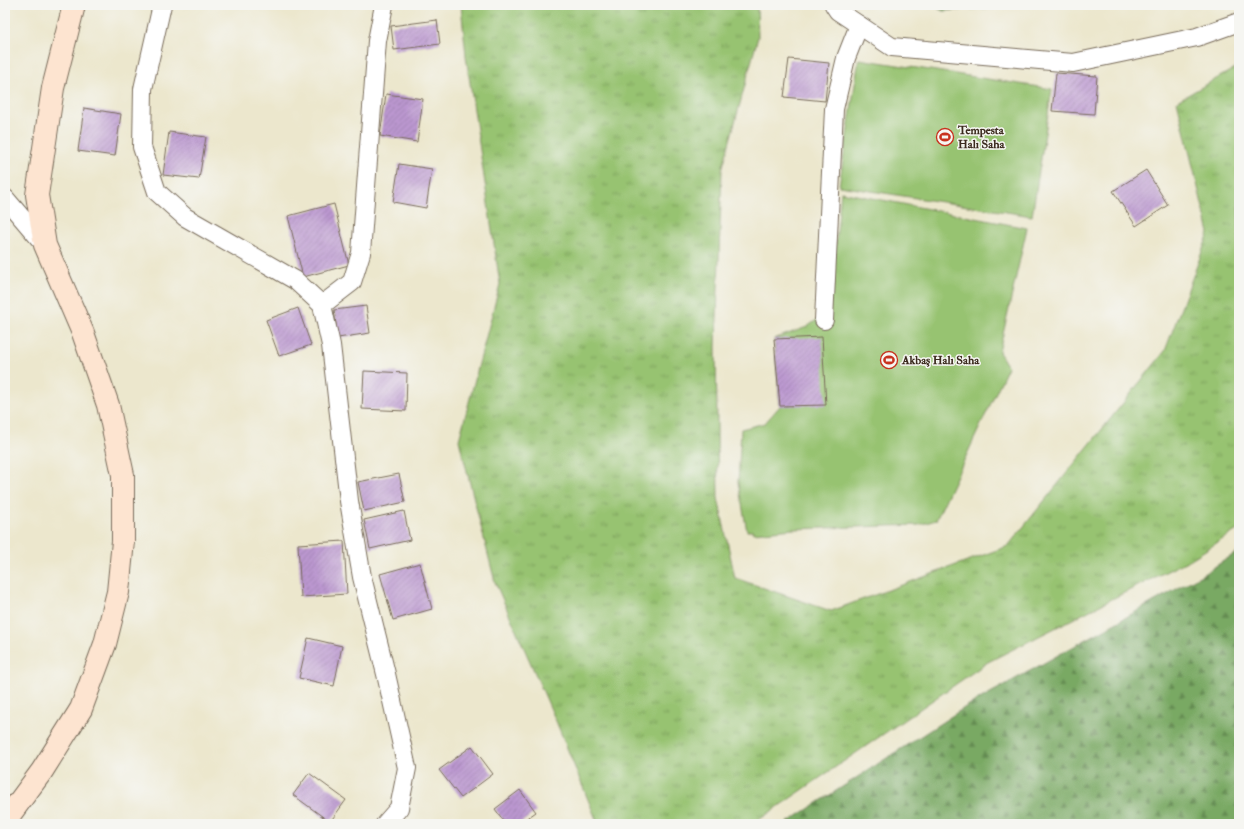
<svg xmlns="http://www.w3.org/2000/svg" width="1244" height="829" font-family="'IM FELL Double Pica',serif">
  <defs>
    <pattern id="grass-tufts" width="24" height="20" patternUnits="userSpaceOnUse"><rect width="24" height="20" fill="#97c371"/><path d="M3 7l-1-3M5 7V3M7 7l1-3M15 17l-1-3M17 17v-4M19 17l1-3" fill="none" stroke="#7c9f5c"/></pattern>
    <pattern id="forest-firs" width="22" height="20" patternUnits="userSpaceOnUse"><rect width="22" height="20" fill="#79a963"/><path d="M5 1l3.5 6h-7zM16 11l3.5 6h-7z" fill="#648a51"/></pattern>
    <pattern id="building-hatch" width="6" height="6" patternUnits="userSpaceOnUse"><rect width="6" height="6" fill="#bb97d0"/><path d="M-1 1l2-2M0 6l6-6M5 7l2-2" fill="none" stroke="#997ba8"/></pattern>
  </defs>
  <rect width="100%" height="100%" fill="#f6f6f2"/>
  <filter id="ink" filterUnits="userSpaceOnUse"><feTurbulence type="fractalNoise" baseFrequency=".025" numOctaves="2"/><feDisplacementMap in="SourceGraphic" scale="8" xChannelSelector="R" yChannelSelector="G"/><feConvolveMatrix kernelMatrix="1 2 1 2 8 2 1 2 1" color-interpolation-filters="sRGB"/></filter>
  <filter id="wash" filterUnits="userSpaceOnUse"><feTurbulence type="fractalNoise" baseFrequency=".012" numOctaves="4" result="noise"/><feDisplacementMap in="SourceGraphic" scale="16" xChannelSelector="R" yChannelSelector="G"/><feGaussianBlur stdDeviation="0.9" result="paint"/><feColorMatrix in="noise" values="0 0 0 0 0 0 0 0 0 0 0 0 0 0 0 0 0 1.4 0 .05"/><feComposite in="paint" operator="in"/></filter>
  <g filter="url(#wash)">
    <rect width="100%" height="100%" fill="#ece7cd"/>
    <path fill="url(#grass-tufts)" stroke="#697648" d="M 461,5 L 757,5 L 758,37 L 722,170 L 716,347 L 718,498 L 735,578 L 831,611 L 1008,546 L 1165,351 L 1209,233 L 1177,101 L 1239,66 L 1239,529 L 1191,559 L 988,662 L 753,824 L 598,824 L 556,721 L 495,582 L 459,440 L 500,284 L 466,56 Z"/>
    <g fill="url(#forest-firs)" stroke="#5a6a40">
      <path d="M 932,5 L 1029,5 L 943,11 Z"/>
      <path d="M 1239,551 L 1239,824 L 785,824 L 967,706 L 1205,573 Z"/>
    </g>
    <g fill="#97c371" stroke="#697648">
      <path d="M 859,59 L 1052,89 L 1032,216 L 839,186 Z"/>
      <path d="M 841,192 L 1027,228 L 999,352 L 1008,367 L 936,520 L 919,525 L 793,529 L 753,533 L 753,531 L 747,531 L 738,483 L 741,429 L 765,423 L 780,406 L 774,339 L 807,327 L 829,311 Z"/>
    </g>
    <g id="blocks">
      <g fill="url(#building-hatch)">
        <path d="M 437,20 L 440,44 L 394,50 L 391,26 Z"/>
        <path d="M 789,59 L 829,63 L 825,101 L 784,97 Z"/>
        <path d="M 1056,73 L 1097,76 L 1094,114 L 1052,111 Z"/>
        <path d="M 386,94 L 423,99 L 417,142 L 380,136 Z"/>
        <path d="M 84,108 L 121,114 L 115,156 L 78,151 Z"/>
        <path d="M 169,132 L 206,137 L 199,179 L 163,175 Z"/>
        <path d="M 399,164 L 432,169 L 426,208 L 393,202 Z"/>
        <path d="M 1146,170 L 1168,205 L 1136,226 L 1113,191 Z"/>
        <path d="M 334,204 L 349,265 L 303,277 L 288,216 Z"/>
        <path d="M 366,306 L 370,333 L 338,338 L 334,310 Z"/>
        <path d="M 298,308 L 311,345 L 279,356 L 266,320 Z"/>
        <path d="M 822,337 L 826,405 L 780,406 L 774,339 Z"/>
        <path d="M 364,371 L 407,373 L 406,411 L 362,409 Z"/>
        <path d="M 399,474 L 405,502 L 364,511 L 358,482 Z"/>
        <path d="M 404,511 L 410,540 L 370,549 L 364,520 Z"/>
        <path d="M 344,541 L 347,594 L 301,597 L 298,544 Z"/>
        <path d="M 420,563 L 432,609 L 393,620 L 380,574 Z"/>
        <path d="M 308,638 L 342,646 L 334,686 L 299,678 Z"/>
        <path d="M 472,746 L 493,774 L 461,798 L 439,770 Z"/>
        <path d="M 309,773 L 346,800 L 330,822 L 293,795 Z"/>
        <path d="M 520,790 L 536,812 L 519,824 L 506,824 L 495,809 Z"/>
      </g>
    </g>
  </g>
  <g filter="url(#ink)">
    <use href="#blocks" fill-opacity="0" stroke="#796c5b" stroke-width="1"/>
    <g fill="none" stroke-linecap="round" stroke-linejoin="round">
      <g stroke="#796c5b" stroke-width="20">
        <g id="street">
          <path d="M 162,5 L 143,89 L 142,147 L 157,192 L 185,217 L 295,280 L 322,305 L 331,345 L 349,501 L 362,577 L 386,674 L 407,768 L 399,808 L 385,824"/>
          <path d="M 834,5 L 838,11 L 892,47 L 1073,63 L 1197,37 L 1239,22"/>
          <path d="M 5,198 L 45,245"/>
          <path d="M 322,305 L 352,282 L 361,253 L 377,41 L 384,5"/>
          <path d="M 824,320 L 834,109 L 846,58 L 859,25"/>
        </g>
      </g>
      <g stroke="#796c5b" stroke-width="24">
        <path id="secondary" d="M 5,821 L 42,771 L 81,709 L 105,644 L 118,592 L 123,541 L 123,475 L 108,405 L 83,333 L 45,245 L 37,195 L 53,88 L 74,5"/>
      </g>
      <use href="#street" stroke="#fff" stroke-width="18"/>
      <use href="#secondary" stroke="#fde4d0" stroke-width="22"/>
    </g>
  </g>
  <defs>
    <g id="stadium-ring" transform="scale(0.9)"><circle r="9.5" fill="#f6f6f2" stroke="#c8321e" stroke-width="1.5"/><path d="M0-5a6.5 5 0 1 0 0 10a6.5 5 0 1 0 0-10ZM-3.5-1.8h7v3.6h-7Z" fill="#c8321e"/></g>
  </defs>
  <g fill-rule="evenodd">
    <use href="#stadium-ring" x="945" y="137"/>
    <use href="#stadium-ring" x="889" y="360"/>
  </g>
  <g text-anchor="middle" stroke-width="3" stroke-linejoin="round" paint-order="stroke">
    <g font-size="12" font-weight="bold" fill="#3b2a1e" stroke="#f6f6f2" text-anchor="start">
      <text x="958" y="134">Tempesta<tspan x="958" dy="14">Halı Saha</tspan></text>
      <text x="902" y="364">Akbaş Halı Saha</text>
    </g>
  </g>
  <rect width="1244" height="829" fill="none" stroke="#f6f6f2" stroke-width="20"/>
</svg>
